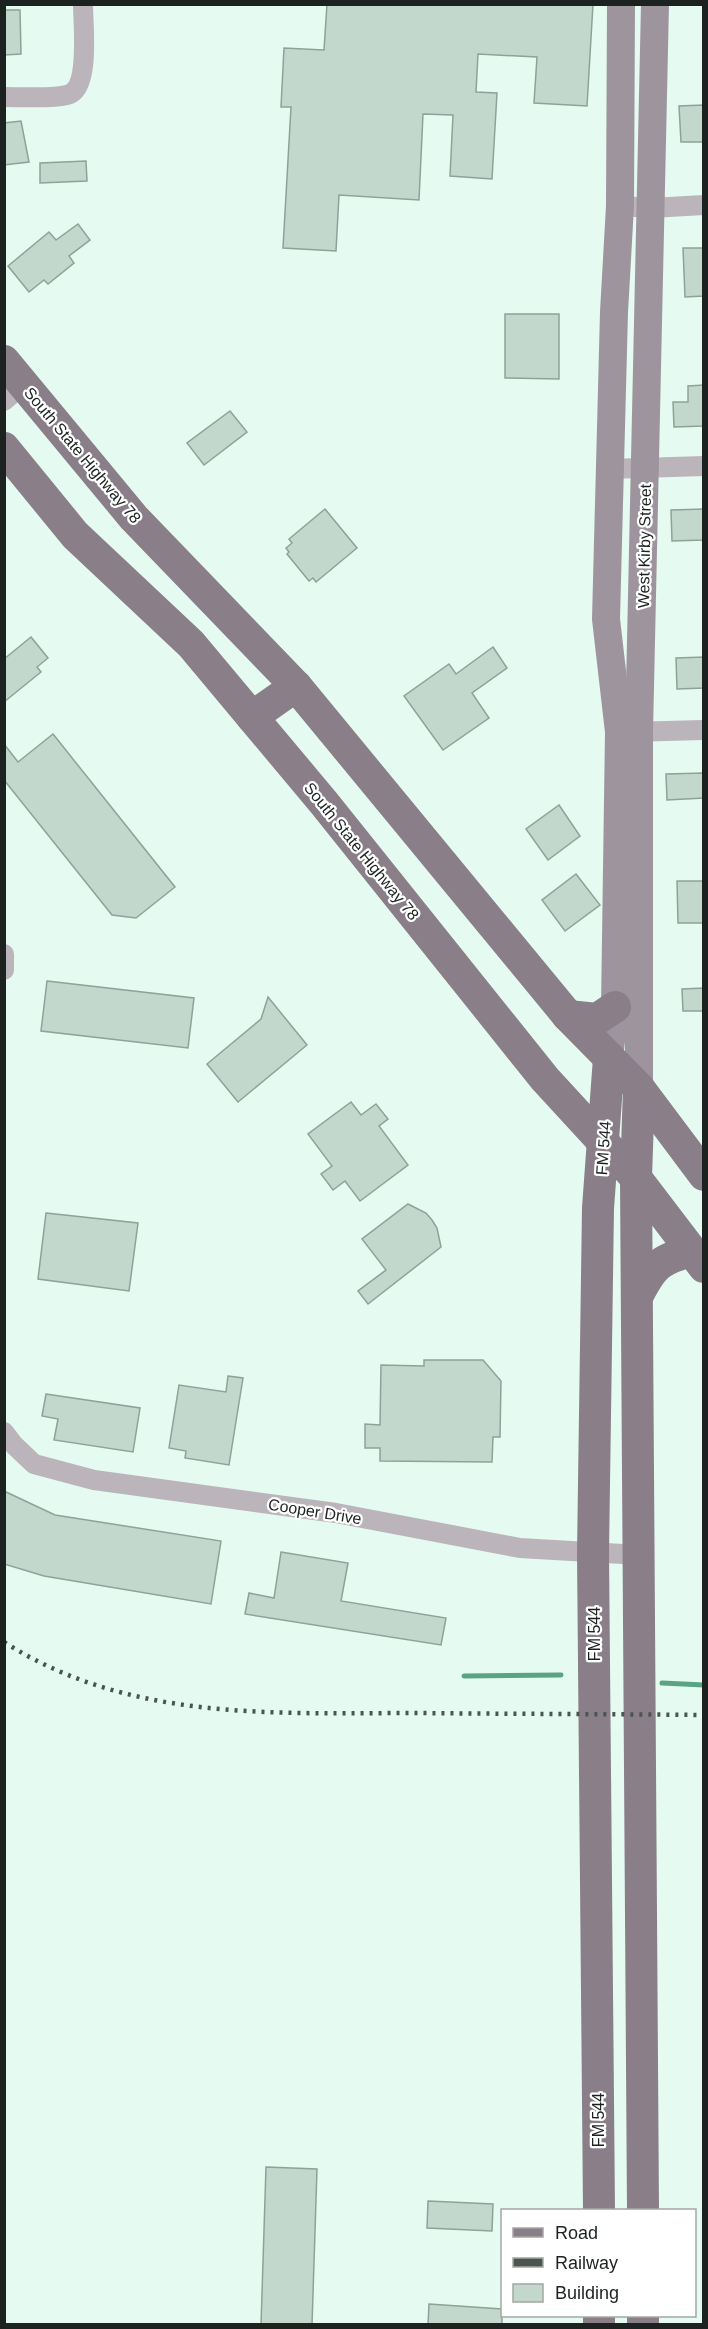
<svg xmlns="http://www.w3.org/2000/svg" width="708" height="2329" font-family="Helvetica,sans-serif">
  <rect width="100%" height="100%" fill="#e5faf0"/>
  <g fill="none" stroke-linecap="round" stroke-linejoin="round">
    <g stroke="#59a485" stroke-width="5">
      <path d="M 464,1676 L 561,1675"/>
      <path d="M 662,1683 L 704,1685"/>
    </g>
  </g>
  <g fill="#c3d8cd" stroke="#8ea298" stroke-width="1.5">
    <path d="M 327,4 L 593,4 L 587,106 L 534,103 L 537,57 L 478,54 L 476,92 L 497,93 L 492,179 L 450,176 L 453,115 L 423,114 L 419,200 L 339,195 L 336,251 L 283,248 L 291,107 L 281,107 L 284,48 L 324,50 Z"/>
    <path d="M 4,10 L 20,10 L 21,54 L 4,55 Z"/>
    <path d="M 703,105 L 704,142 L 681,142 L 679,106 Z"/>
    <path d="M 21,121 L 29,162 L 4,165 L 4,123 Z"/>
    <path d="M 86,161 L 87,181 L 40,183 L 40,163 Z"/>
    <path d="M 78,224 L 90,240 L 69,256 L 74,263 L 48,284 L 44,280 L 29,292 L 8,266 L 49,232 L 56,240 Z"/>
    <path d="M 683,248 L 704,248 L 704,296 L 685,297 Z"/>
    <path d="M 505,314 L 559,314 L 559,379 L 505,378 Z"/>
    <path d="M 704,385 L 704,426 L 674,427 L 673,402 L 688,402 L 688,386 Z"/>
    <path d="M 230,411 L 247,432 L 204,465 L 187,443 Z"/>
    <path d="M 325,509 L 357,548 L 316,582 L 313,578 L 309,581 L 287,554 L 289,552 L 286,548 L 292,543 L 289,539 Z"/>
    <path d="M 704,509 L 704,540 L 672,541 L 671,510 Z"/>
    <path d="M 31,637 L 48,658 L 37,667 L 41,672 L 4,702 L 4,659 Z"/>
    <path d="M 493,647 L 507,668 L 472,693 L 489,718 L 443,750 L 404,696 L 449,664 L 456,674 Z"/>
    <path d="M 704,657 L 704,688 L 677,689 L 676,658 Z"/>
    <path d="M 53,734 L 175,887 L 136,918 L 112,915 L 4,780 L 4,744 L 18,762 Z"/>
    <path d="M 704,773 L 704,798 L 667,800 L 666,774 Z"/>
    <path d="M 559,805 L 580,836 L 548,860 L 526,829 Z"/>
    <path d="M 576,874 L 600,905 L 565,931 L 542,900 Z"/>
    <path d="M 677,881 L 704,881 L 704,923 L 678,923 Z"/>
    <path d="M 47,981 L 194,998 L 188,1048 L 41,1031 Z"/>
    <path d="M 704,988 L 704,1011 L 683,1011 L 682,989 Z"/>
    <path d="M 268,997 L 307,1045 L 238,1102 L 207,1064 L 261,1019 Z"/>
    <path d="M 351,1102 L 361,1115 L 376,1104 L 388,1119 L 379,1126 L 408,1165 L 360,1201 L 345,1181 L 333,1190 L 321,1174 L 332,1166 L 308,1134 Z"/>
    <path d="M 408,1204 L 426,1213 L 432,1220 L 437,1228 L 441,1247 L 368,1304 L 358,1291 L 386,1270 L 362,1239 Z"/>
    <path d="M 46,1213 L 138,1223 L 129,1291 L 38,1279 Z"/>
    <path d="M 424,1360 L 483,1360 L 501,1381 L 500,1437 L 493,1437 L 492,1462 L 380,1461 L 380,1448 L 365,1448 L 365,1424 L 380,1425 L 381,1365 L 424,1366 Z"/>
    <path d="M 228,1376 L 243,1378 L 229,1465 L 185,1458 L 186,1451 L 169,1448 L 179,1385 L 226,1392 Z"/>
    <path d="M 46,1394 L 140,1408 L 133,1452 L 54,1440 L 58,1419 L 42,1416 Z"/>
    <path d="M 4,1491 L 55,1515 L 221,1541 L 211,1604 L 44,1576 L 4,1564 Z"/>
    <path d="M 281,1552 L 348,1563 L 341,1601 L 446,1618 L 441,1645 L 245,1614 L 249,1593 L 274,1598 Z"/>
    <path d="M 266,2167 L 317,2169 L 312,2325 L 261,2325 Z"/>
    <path d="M 428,2201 L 493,2204 L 492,2231 L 427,2228 Z"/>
    <path d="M 429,2304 L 502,2309 L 502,2325 L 428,2325 Z"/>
  </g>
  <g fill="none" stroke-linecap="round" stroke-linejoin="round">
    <g stroke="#bbb4ba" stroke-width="20">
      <path d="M 4,97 C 20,97 58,99 70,94 C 90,85 83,24 83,4"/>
      <path d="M 620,206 L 651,208 L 704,205"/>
      <path d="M 4,401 L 24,384"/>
      <path d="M 609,469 L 704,466"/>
      <path d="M 628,732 L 704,730"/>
      <path d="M 4,954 L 4,970"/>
      <path d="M 4,1432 L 14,1445 L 34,1464 L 94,1480 L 336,1513 L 520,1548 L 640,1555"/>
    </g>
    <g stroke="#9e949e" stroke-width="28">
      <path d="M 609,1058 L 615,1007 L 619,732 L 606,619 L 614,312 L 620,206 L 621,4"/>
      <path d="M 639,1088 L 639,732 L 655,4"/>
    </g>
    <g stroke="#8a7e89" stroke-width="32">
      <path d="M 4,361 L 134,518 L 296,686 L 568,1016 L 639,1088 L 704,1175"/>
      <path d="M 4,448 L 75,535 L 191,644 L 324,803 L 545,1079 L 636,1178 L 704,1267"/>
      <path d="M 252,717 L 296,686"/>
      <path d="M 568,1016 L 597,1019 L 615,1007"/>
      <path d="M 639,1088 L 636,1178 L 643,2210"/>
      <path d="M 637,1297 C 652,1267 659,1259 692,1251"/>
      <path d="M 599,2210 L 593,1553 L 598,1208 L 609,1058"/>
      <path d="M 599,2316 L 599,2324"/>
      <path d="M 643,2316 L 643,2324"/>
    </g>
    <path stroke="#4b5550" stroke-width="4.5" stroke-dasharray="3 6" stroke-linecap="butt" d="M 4,1642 C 129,1722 276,1713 418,1713 C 513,1714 608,1714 704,1715"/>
  </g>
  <g text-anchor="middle" stroke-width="4.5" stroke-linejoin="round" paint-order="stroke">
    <g font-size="16" fill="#1b221f" stroke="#fff">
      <text transform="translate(83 455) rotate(50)" y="6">South State Highway 78</text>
      <text transform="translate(644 546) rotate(-89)" y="6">West Kirby Street</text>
      <text transform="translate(362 851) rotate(51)" y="6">South State Highway 78</text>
      <text transform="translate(603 1148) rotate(-86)" y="6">FM 544</text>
      <text transform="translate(315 1511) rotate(9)" y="6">Cooper Drive</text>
      <text transform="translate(594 1634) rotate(-90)" y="6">FM 544</text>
      <text transform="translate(598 2120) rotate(-90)" y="6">FM 544</text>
    </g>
  </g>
  <rect width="708" height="2329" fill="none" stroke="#1b221f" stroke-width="12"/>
  <rect x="501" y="2209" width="195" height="108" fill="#ffffff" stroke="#a4a7a5" stroke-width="1.5"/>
  <rect x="513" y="2228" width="30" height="9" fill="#8a7e89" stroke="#a4a7a5" stroke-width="1.5"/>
  <text x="555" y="2239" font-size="18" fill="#1b221f">Road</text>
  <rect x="513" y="2258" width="30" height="9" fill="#4b5550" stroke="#a4a7a5" stroke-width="1.5"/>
  <text x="555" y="2269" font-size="18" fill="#1b221f">Railway</text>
  <rect x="513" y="2284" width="30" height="18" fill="#c3d8cd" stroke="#a4a7a5" stroke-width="1.5"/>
  <text x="555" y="2299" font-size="18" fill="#1b221f">Building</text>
</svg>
